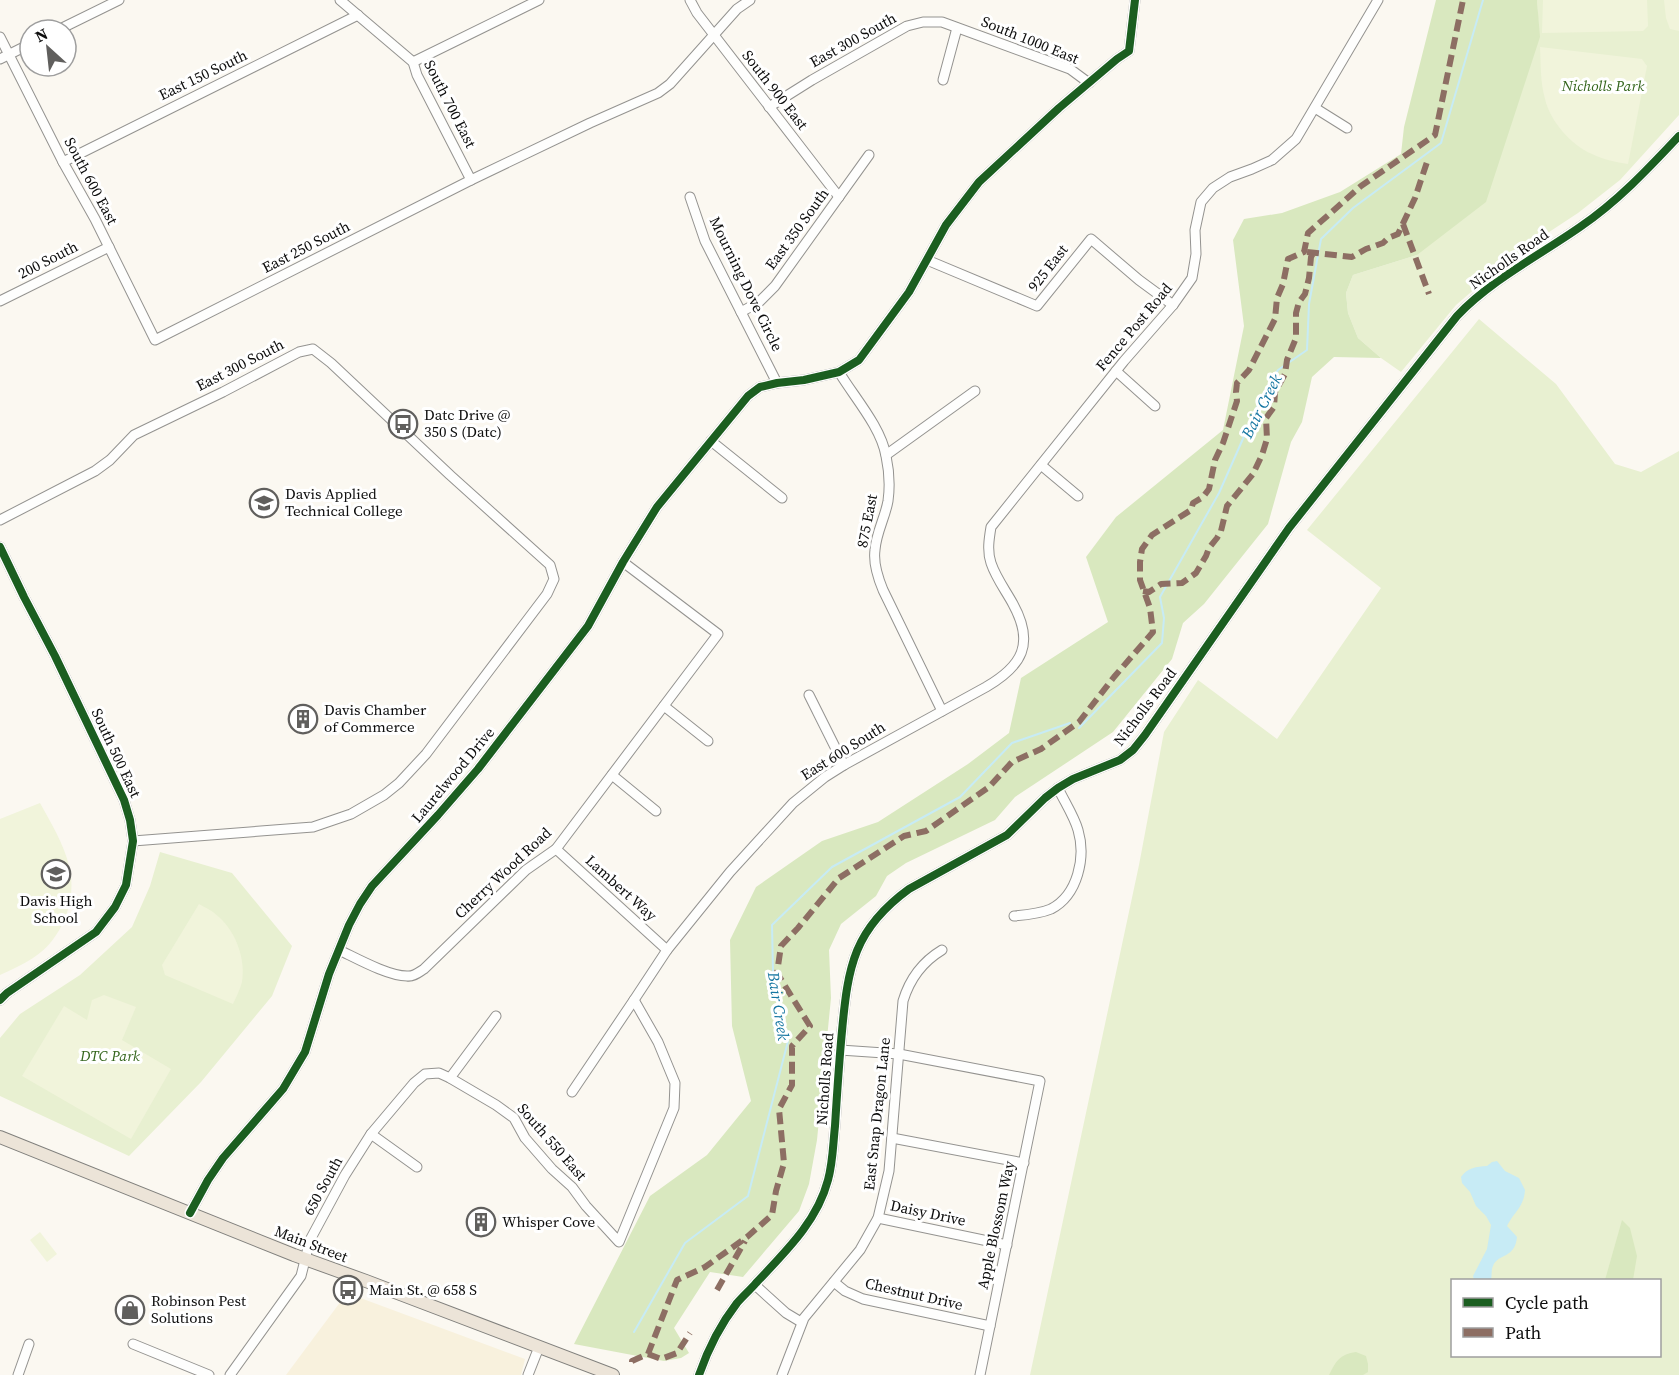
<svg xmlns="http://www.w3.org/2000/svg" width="1679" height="1375" font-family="'Source Serif 4',serif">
  <rect width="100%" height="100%" fill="#fbf8f1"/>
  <path fill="#f8f1dd" d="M 347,1293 L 525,1359 L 521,1375 L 286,1375 Z"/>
  <g fill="#e8f0d1" fill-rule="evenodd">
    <path d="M 1537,0 L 1679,0 L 1679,115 L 1620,180 L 1578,213 L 1543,236 L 1526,254 L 1477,287 L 1456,305 L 1401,372 L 1381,358 L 1358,338 L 1348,313 L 1346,293 L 1353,275 L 1417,255 L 1539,37 Z"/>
    <path d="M 1479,319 L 1556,384 L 1615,464 L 1641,472 L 1679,451 L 1679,1375 L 1030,1375 L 1139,865 L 1164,732 L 1198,680 L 1277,739 L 1381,588 L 1307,530 ZM 1452,1280 L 1660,1280 L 1660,1356 L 1452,1356 Z"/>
    <path d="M 160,852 L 232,873 L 292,946 L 272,996 L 201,1082 L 129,1156 L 0,1096 L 0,1038 L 20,1014 L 80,975 L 132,927 L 150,886 Z"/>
  </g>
  <g fill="#d9e8bf">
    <path d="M 1436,0 L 1537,0 L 1540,37 L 1486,202 L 1417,255 L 1353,275 L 1346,293 L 1348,313 L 1358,338 L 1381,358 L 1334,357 L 1312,377 L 1302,422 L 1291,442 L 1268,524 L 1204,604 L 1183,623 L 1172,659 L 1113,732 L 1015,797 L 995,820 L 906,863 L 887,876 L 876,896 L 841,924 L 829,950 L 831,998 L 817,1140 L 809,1184 L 799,1211 L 743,1277 L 710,1272 L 674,1328 L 689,1353 L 681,1358 L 664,1361 L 574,1344 L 650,1196 L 707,1155 L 751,1101 L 732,1026 L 730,940 L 756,887 L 822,841 L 878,822 L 968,764 L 1009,733 L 1021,678 L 1108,622 L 1086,557 L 1116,517 L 1223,430 L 1244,326 L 1233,240 L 1244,219 L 1282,213 L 1340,192 L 1401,154 L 1404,127 Z"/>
    <path d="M 1622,1220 L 1630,1228 L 1637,1256 L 1633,1280 L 1605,1280 Z"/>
    <path d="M 1356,1352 L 1366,1356 L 1368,1364 L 1368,1372 L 1363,1375 L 1329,1375 C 1336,1361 1340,1354 1356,1352 Z"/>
  </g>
  <g fill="#f1f4db">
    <path d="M 1543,0 L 1647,0 L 1648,26 L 1643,31 L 1542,33 Z"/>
    <path d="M 1664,0 L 1679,0 L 1679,31 L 1670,29 L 1666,18 Z"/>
    <path d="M 1540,47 L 1642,59 L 1647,66 L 1628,164 C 1616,162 1604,160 1592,154 C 1571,145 1550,121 1545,99 C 1540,82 1541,64 1540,47 Z"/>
    <path d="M 40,803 C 51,823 64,844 69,866 C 78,899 62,940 33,958 C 22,965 11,970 0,975 L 0,819 Z"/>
    <path d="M 199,904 C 206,908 213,911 219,917 C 236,932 246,960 242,982 C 240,990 236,997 233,1004 L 165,975 L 162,965 Z"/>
    <path d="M 104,995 L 136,1007 L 122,1040 L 171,1069 L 131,1139 L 22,1076 L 64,1006 L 87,1020 L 92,1000 Z"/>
    <path d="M 40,1232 L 57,1254 L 47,1262 L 30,1240 Z"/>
  </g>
  <path fill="#c7ebf5" d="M 1497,1161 L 1505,1171 L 1519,1178 L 1525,1190 C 1524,1207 1514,1212 1507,1226 L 1517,1237 C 1515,1259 1498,1253 1493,1266 C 1491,1270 1492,1276 1491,1280 L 1474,1280 L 1473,1276 L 1487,1249 L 1491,1225 L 1486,1216 L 1476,1206 L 1470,1192 L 1462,1183 L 1461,1177 C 1468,1167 1476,1167 1487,1166 L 1492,1162 Z"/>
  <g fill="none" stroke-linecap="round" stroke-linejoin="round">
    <g stroke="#c7ebf5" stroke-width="2">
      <path d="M 1079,728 L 1162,643 L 1164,618 L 1160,597 L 1219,493 L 1257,407 L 1278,370 L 1307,350 L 1309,304 L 1321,239 L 1353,208 L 1441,143 L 1483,0"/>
      <path d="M 634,1332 L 685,1243 L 748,1196 L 788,1041 L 773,972 L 772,925 L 832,867 L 960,797 L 1012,743 L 1070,723"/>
    </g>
    <g stroke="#949390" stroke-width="11">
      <g id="minor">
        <path d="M 340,0 L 413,62 L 417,75 L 471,180"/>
        <path d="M 690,0 L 697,13 L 839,197"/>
        <path d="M 58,30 L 119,0"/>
        <path d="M 0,37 L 63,162 L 95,219 L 155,340 L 471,180 L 590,123 L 658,93 L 670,84 L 737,9 L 750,0"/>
        <path d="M 0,59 L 30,44"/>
        <path d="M 413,62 L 539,0"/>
        <path d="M 943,80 L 957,28"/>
        <path d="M 769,107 L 812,80 L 907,26 L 923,22 L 942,22 L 1070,69 L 1089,83"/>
        <path d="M 1315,108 L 1347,128"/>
        <path d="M 63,162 L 358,15"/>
        <path d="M 690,197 L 705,241 L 777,383"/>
        <path d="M 927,260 L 1037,306 L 1091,239 L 1139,280 L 1173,305"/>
        <path d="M 0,301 L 109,247"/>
        <path d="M 741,312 L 759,302 L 775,286 L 869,155"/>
        <path d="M 1116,371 L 1155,406"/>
        <path d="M 839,372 C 854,397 881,427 886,456 C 889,470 890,487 888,501 C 885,518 876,533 875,550 C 873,564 878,578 883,590 L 942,711"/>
        <path d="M 711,441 L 782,498"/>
        <path d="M 886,455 L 975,391"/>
        <path d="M 1041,465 L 1078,496"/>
        <path d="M 0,520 L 95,471 L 110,460 L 134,435 L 223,392 L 299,352 L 313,349 L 331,363 L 450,475 L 550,565 L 554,579 L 547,594 L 426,754 L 399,783 L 384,795 L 351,814 L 313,827 L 133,841"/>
        <path d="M 0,547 L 24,597 L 55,656 L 124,800 L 130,820 L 133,841 L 126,885 L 115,907 L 96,932 L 7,993 L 0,1000"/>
        <path d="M 809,695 L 844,765"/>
        <path d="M 664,706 L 708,741"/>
        <path d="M 612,775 L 656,811"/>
        <path d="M 556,849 L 667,950"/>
        <path d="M 1014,916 C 1026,915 1039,914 1051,909 C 1078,895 1086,857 1078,830 C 1074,816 1064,801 1058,788"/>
        <path d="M 339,950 C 356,958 388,976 407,976 C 414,977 419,972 424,969 L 526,870 L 556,849 L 718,634 L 623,562"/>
        <path d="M 840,1050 L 899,1054 L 1040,1081 L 980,1375"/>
        <path d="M 450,1078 L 496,1016"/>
        <path d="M 572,1092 L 634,1000 L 667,950 L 730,872 L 793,803 L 825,777 L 844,765 L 986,687 C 1022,666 1035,644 1013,604 C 1006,591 996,578 991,563 C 987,551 989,539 991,527 L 1124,361 L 1173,305 L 1192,278 L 1196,254 L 1195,230 L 1201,202 L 1213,188 L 1230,177 L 1252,169 L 1272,160 L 1296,139 L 1378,0"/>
        <path d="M 371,1134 L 417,1167"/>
        <path d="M 892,1138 L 1024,1163"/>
        <path d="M 190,1213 L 208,1180 L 223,1158 L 283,1089 L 305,1052 L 329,974 L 349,925 L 360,904 L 372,886 L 438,815 L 478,769 L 588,626 L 623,562 L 657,507 L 748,396 L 760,387 L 777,383 L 804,380 L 839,372 L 859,360 L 909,292 L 946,225 L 979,182 L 1059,108 L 1117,59 L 1129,51 L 1135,0"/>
        <path d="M 878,1218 L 1007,1245"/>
        <path d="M 834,1282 L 845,1291 L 863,1299 L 990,1326"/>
        <path d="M 755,1285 L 786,1313 L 801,1322"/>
        <path d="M 133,1344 L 209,1375"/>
        <path d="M 18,1375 L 29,1344"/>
        <path d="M 230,1375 L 301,1276 L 310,1240 L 345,1175 L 371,1134 L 414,1083 L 425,1074 L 439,1073 L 450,1078 L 496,1105 L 514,1118 L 525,1138 L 552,1169 L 572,1187 L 586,1206 L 619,1242 L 674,1108 L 675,1083 L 658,1042 L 634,1000"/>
        <path d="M 528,1375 L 539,1347"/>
        <path d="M 699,1375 C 708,1349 720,1325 737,1303 C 743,1296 750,1290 756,1283 C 785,1252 817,1222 828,1180 C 833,1162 833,1144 835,1126 C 837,1094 839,1062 842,1031 C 848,966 854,929 909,889 L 1007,835 L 1045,798 L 1058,788 L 1073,779 L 1120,760 L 1133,750 L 1145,735 L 1289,528 L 1457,316 C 1491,280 1540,255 1580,227 C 1618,201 1648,169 1679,136"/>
        <path d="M 782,1375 L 804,1318 L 860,1250 L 878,1218 L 889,1171 L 903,1001 C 910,978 922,962 942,950"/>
      </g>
    </g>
    <g stroke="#81807d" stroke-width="14">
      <path id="major" d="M 0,1137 L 294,1255 L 366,1281 L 613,1375"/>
    </g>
    <use href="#minor" stroke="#fefefd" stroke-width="9"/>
    <use href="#major" stroke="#ece4d8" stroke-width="12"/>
    <g stroke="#8d6e63" stroke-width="6" stroke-dasharray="12 6" stroke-linecap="butt">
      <path d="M 1403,224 L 1429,294"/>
      <path d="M 1307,252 L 1352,257 L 1366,249 L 1383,243 L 1388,238 L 1398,234 L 1415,198 L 1428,159"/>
      <path d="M 1143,591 L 1149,592 L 1161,584 L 1182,583 L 1196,573 L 1206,556 L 1209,548 L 1217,538 L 1221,531 L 1227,506 L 1253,474 L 1262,455 L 1267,439 L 1266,418 L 1274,407 L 1275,392 L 1285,374 L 1287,360 L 1296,338 L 1296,313 L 1299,302 L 1305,294 L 1309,278 L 1311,257 L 1314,252"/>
      <path d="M 717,1290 L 745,1241"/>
      <path d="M 648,1354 L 661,1359 L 677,1353 L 690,1333"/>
      <path d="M 632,1362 L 632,1361 L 648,1354 L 677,1280 L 705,1267 L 747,1237 L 772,1215 L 776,1191 L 784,1163 L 779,1109 L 792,1085 L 792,1046 L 810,1026 L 777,973 L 781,946 L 798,928 L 839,878 L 904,836 L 926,831 L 989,787 L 1012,762 L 1041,749 L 1079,722 L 1114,677 L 1153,632 L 1150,608 L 1140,580 L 1140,562 L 1142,549 L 1152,535 L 1191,510 L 1193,503 L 1203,497 L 1209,489 L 1215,460 L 1223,443 L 1237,401 L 1236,392 L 1237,383 L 1249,370 L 1275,319 L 1277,298 L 1283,284 L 1288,259 L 1304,252 L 1308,233 L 1361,186 L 1435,135 L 1463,0"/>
    </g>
    <g stroke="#fff" stroke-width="11">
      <g id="cycleway">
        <path d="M 0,547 L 24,597 L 55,656 L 124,800 L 130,820 L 133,841 L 126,885 L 115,907 L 96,932 L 7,993 L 0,1000"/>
        <path d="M 190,1213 L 208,1180 L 223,1158 L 283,1089 L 305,1052 L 329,974 L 349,925 L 360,904 L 372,886 L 438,815 L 478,769 L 588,626 L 623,562 L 657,507 L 748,396 L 760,387 L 777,383 L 804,380 L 839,372 L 859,360 L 909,292 L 946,225 L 979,182 L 1059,108 L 1117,59 L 1129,51 L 1135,0"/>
        <path d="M 699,1375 C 708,1349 720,1325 737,1303 C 743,1296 750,1290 756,1283 C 785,1252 817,1222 828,1180 C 833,1162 833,1144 835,1126 C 837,1094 839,1062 842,1031 C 848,966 854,929 909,889 L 1007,835 L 1045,798 L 1058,788 L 1073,779 L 1120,760 L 1133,750 L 1145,735 L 1289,528 L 1457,316 C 1491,280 1540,255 1580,227 C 1618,201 1648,169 1679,136"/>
      </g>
    </g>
    <use href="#cycleway" stroke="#1b5e20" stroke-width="8"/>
  </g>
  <defs>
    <g id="bus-ring" transform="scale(1.5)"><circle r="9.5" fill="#fff" stroke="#605f5d" stroke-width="1.5"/><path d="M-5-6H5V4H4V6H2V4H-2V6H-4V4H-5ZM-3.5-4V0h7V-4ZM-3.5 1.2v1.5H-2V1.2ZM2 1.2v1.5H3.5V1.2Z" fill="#605f5d"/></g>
    <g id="university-ring" transform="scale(1.5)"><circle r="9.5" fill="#fff" stroke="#605f5d" stroke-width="1.5"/><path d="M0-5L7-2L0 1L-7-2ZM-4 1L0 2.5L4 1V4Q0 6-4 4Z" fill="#605f5d"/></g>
    <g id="building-ring" transform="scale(1.5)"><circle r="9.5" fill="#fff" stroke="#605f5d" stroke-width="1.5"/><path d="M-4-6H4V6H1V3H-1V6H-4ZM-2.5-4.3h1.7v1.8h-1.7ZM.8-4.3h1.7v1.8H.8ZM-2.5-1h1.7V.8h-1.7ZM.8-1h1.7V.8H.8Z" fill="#605f5d"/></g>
    <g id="school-ring" transform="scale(1.5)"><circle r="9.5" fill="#fff" stroke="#605f5d" stroke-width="1.5"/><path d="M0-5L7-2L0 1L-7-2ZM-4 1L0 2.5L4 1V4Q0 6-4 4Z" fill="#605f5d"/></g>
    <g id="shop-ring" transform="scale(1.5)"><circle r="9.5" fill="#fff" stroke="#605f5d" stroke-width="1.5"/><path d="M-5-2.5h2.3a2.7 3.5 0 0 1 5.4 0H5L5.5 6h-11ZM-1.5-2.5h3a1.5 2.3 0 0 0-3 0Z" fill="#605f5d"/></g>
  </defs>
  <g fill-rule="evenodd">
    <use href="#bus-ring" x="403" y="424"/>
    <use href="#university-ring" x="264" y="503"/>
    <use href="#building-ring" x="303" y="719"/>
    <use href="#school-ring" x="56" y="874"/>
    <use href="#building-ring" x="481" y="1222"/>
    <use href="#bus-ring" x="348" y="1290"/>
    <use href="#shop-ring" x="130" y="1310"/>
  </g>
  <g text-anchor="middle" stroke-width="6" stroke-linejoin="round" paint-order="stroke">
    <g font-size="15" fill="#0d0d0d" stroke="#fff">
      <text transform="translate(853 40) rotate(-29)" y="5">East 300 South</text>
      <text transform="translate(1030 40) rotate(22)" y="5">South 1000 East</text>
      <text transform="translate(203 75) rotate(-26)" y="5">East 150 South</text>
      <text transform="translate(775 90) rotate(52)" y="5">South 900 East</text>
      <text transform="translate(450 104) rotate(63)" y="5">South 700 East</text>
      <text transform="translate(91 181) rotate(62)" y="5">South 600 East</text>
      <text transform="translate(797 229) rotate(-54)" y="5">East 350 South</text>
      <text transform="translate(306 247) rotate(-27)" y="5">East 250 South</text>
      <text transform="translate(1509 259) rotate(-35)" y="5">Nicholls Road</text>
      <text transform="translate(48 260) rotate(-27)" y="5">200 South</text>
      <text transform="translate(1048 268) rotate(-52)" y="5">925 East</text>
      <text transform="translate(746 284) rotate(64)" y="5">Mourning Dove Circle</text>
      <text transform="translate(1134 327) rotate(-50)" y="5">Fence Post Road</text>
      <text transform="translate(240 365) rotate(-27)" y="5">East 300 South</text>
      <text transform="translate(867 521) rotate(-79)" y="5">875 East</text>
      <text transform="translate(1145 707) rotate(-53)" y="5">Nicholls Road</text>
      <text transform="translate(843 751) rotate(-32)" y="5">East 600 South</text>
      <text transform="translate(116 753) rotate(65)" y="5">South 500 East</text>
      <text transform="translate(453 775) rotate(-50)" y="5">Laurelwood Drive</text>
      <text transform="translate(503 873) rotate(-43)" y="5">Cherry Wood Road</text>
      <text transform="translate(621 888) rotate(42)" y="5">Lambert Way</text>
      <text transform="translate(825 1079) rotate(-86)" y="5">Nicholls Road</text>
      <text transform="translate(877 1114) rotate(-84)" y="5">East Snap Dragon Lane</text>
      <text transform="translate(552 1142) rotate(49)" y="5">South 550 East</text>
      <text transform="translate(323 1186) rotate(-61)" y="5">650 South</text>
      <text transform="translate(928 1213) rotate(12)" y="5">Daisy Drive</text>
      <text transform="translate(996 1225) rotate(-78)" y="5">Apple Blossom Way</text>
      <text transform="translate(311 1244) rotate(21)" y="5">Main Street</text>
      <text transform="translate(914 1294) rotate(13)" y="5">Chestnut Drive</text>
    </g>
    <g font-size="15" font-style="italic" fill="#35661d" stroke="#fff">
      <text x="1603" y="91">Nicholls Park</text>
      <text x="110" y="1061">DTC Park</text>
    </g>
    <g font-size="15" fill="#0d0d0d" stroke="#fff" text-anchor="start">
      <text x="424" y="420">Datc Drive @<tspan x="424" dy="17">350 S (Datc)</tspan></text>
      <text x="285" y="499">Davis Applied<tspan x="285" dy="17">Technical College</tspan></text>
      <text x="324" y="715">Davis Chamber<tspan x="324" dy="17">of Commerce</tspan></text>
      <text x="56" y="906" text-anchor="middle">Davis High<tspan x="56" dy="17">School</tspan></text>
      <text x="502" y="1227">Whisper Cove</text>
      <text x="369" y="1295">Main St. @ 658 S</text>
      <text x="151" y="1306">Robinson Pest<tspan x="151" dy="17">Solutions</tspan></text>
    </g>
    <g font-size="16" font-style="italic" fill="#1576a1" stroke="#fff">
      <text transform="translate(1261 406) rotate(-63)" y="6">Bair Creek</text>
      <text transform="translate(779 1006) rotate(81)" y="6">Bair Creek</text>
    </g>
  </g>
  <rect x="1451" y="1279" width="210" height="78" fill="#ffffff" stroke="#9e9e9e" stroke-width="1.5"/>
  <rect x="1463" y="1298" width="30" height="9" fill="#1b5e20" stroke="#9e9e9e" stroke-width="1.5"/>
  <text x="1505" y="1309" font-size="18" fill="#0d0d0d">Cycle path</text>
  <rect x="1463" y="1328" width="30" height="9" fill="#8d6e63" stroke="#9e9e9e" stroke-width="1.5"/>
  <text x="1505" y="1339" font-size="18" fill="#0d0d0d">Path</text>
  <g transform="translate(48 48) rotate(333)"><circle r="28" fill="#ffffff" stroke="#9e9e9e" stroke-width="1.5"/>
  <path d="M0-4.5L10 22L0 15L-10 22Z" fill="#605f5d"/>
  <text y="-9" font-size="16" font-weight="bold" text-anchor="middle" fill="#0d0d0d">N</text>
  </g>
</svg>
